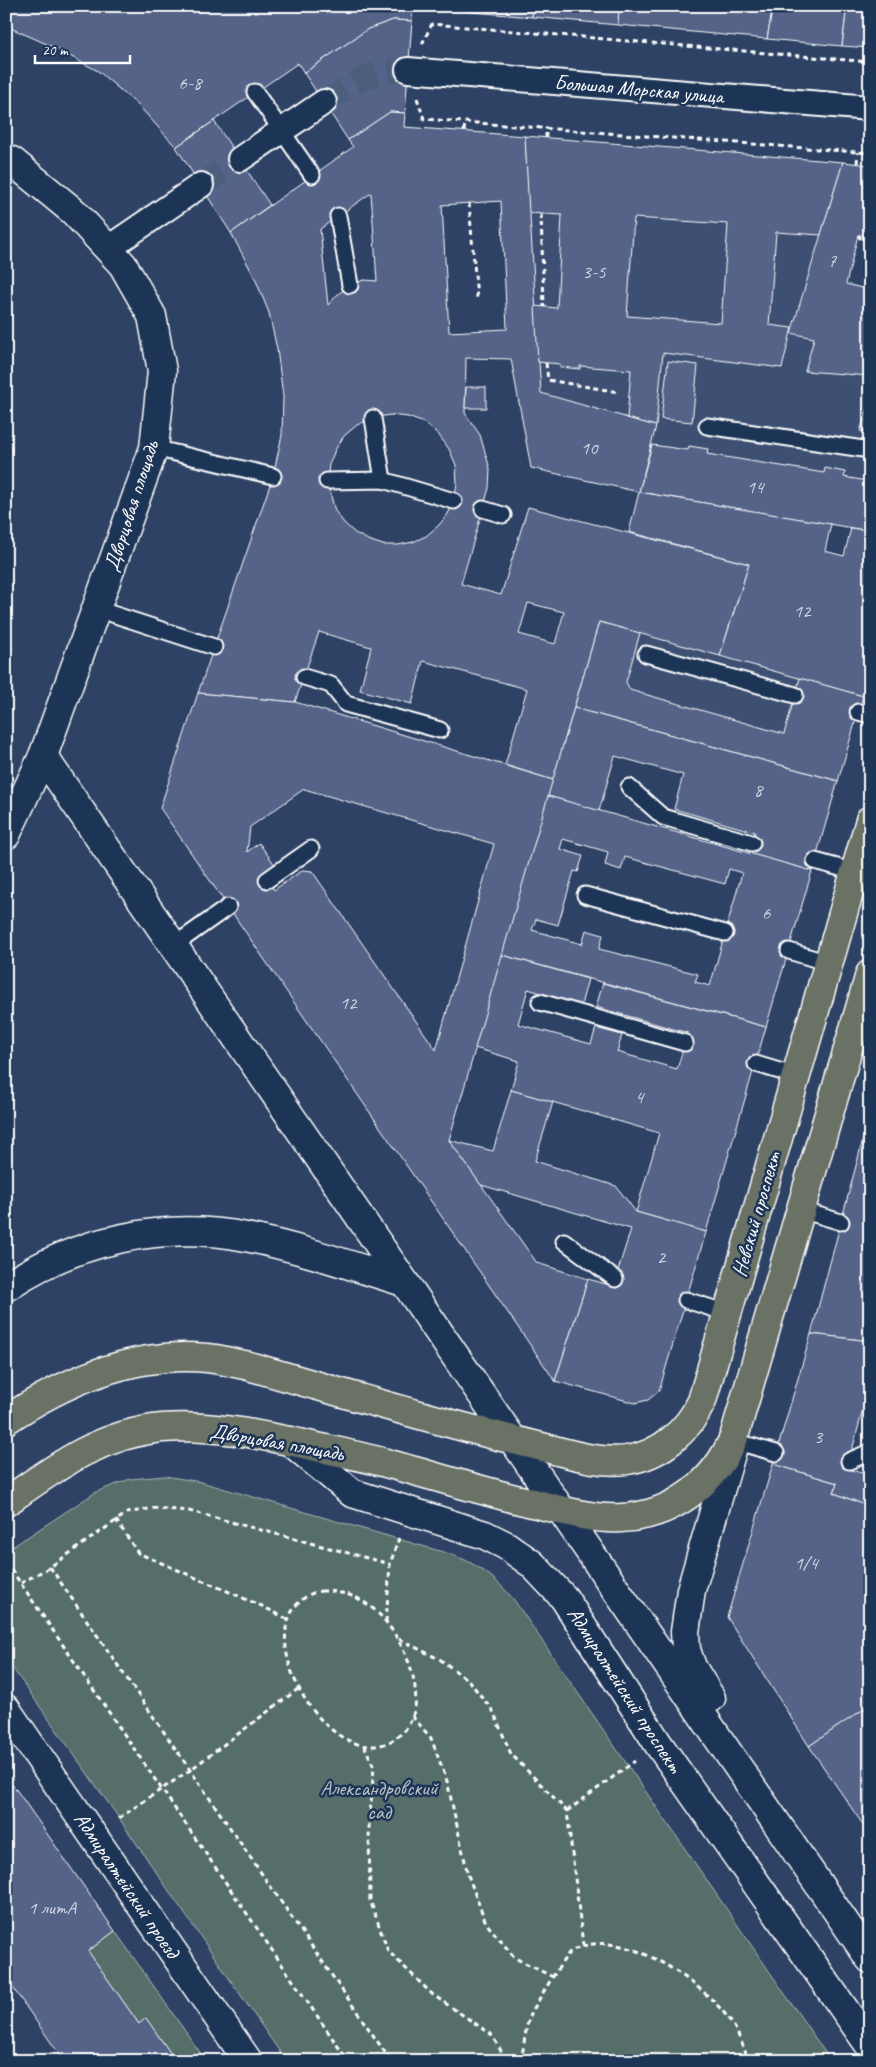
<svg xmlns="http://www.w3.org/2000/svg" width="876" height="2067" font-family="Caveat,sans-serif">
  <rect width="100%" height="100%" fill="#2d4265"/>
  <filter id="ink" filterUnits="userSpaceOnUse"><feTurbulence type="fractalNoise" baseFrequency=".02" numOctaves="2"/><feDisplacementMap in="SourceGraphic" scale="10" xChannelSelector="R" yChannelSelector="G"/><feConvolveMatrix kernelMatrix="1 2 1 2 8 2 1 2 1" color-interpolation-filters="sRGB"/></filter>
  <g filter="url(#ink)">
    <g fill="#3d5073">
      <path d="M 843,162 L 791,333 L 814,338 L 805,371 L 870,376 L 870,531 L 639,492 L 656,426 L 541,393 L 529,213 Z"/>
      <path d="M 599,622 L 863,696 L 838,781 L 574,708 Z"/>
    </g>
    <g fill="#556e6a" stroke="#aab6b4">
      <path d="M 165,1476 L 201,1482 L 450,1554 C 477,1563 496,1578 514,1600 L 831,2061 L 286,2061 L 114,1811 L 6,1659 L 6,1551 L 96,1492 L 130,1479 Z"/>
      <path d="M 115,1931 L 206,2061 L 176,2061 L 146,2019 L 139,2024 L 88,1951 Z"/>
    </g>
    <g fill="#546389" stroke="#fff" fill-rule="evenodd">
      <path d="M 6,6 L 533,6 L 532,17 L 413,7 L 412,21 L 393,20 L 368,29 L 304,73 L 298,63 L 176,147 L 139,106 L 98,71 L 49,45 L 6,26 Z"/>
      <path d="M 533,6 L 619,6 L 618,25 L 532,17 Z"/>
      <path d="M 619,6 L 773,6 L 767,39 L 618,25 Z"/>
      <path d="M 773,6 L 847,6 L 842,46 L 767,39 Z"/>
      <path d="M 847,6 L 870,6 L 870,48 L 842,46 Z"/>
      <path d="M 393,20 L 412,21 L 405,113 L 390,112 L 348,140 L 304,73 L 368,29 Z"/>
      <path d="M 390,112 L 405,113 L 404,127 L 525,136 L 541,393 L 656,426 L 639,492 L 531,468 L 511,359 L 466,358 L 465,413 L 480,435 L 490,469 L 489,488 L 461,584 L 501,595 L 528,507 L 749,564 L 720,656 L 599,622 L 553,780 L 505,765 L 527,689 L 423,661 L 412,704 L 360,690 L 371,647 L 319,632 L 295,702 L 198,693 L 273,476 L 282,435 L 283,396 L 277,349 L 269,313 L 255,278 L 231,233 L 353,147 L 348,140 ZM 371,193 L 377,281 L 364,280 L 350,285 L 337,295 L 328,305 L 320,229 ZM 501,201 L 507,329 L 449,332 L 442,205 ZM 390,415 L 408,417 L 424,423 L 438,434 L 449,449 L 456,465 L 457,483 L 454,501 L 448,514 L 438,526 L 426,536 L 413,542 L 398,545 L 383,545 L 368,540 L 355,533 L 344,523 L 335,511 L 327,481 L 329,465 L 335,450 L 344,436 L 357,425 L 373,418 ZM 528,603 L 564,612 L 555,644 L 519,634 Z"/>
      <path d="M 214,121 L 270,205 L 231,233 L 176,147 Z"/>
      <path d="M 525,136 L 843,162 L 821,235 L 776,232 L 769,325 L 792,328 L 782,368 L 663,353 L 656,426 L 627,418 L 631,370 L 580,366 L 580,369 L 560,367 L 560,364 L 538,362 L 535,306 L 557,308 L 562,215 L 529,213 ZM 634,218 L 728,224 L 721,323 L 627,316 Z"/>
      <path d="M 843,162 L 870,165 L 870,236 L 858,235 L 846,284 L 870,290 L 870,376 L 805,371 L 814,338 L 791,333 Z"/>
      <path d="M 668,361 L 698,365 L 692,422 L 661,419 Z"/>
      <path d="M 466,387 L 486,387 L 486,408 L 465,408 Z"/>
      <path d="M 870,403 L 870,432 L 860,431 Z"/>
      <path d="M 652,445 L 688,450 L 689,446 L 708,449 L 707,454 L 824,473 L 825,468 L 845,472 L 844,477 L 867,481 L 870,470 L 870,531 L 639,492 Z"/>
      <path d="M 639,492 L 831,524 L 825,551 L 844,556 L 851,528 L 870,531 L 870,673 L 863,696 L 720,656 L 749,564 L 629,532 Z"/>
      <path d="M 599,622 L 640,633 L 626,682 L 630,690 L 784,734 L 800,678 L 863,696 L 838,781 L 574,708 Z"/>
      <path d="M 198,693 L 295,702 L 553,780 L 449,1140 L 537,1263 L 588,1279 L 555,1381 L 160,808 ZM 304,789 L 494,844 L 436,1050 L 312,871 L 303,870 L 274,890 L 263,874 L 275,865 L 259,843 L 247,852 L 250,827 Z"/>
      <path d="M 574,708 L 838,781 L 812,871 L 749,854 L 755,832 L 674,809 L 683,775 L 615,756 L 599,811 L 548,796 Z"/>
      <path d="M 548,796 L 812,871 L 766,1027 L 502,955 ZM 563,839 L 608,852 L 605,865 L 621,870 L 625,857 L 725,884 L 729,869 L 742,873 L 710,986 L 695,982 L 698,974 L 599,949 L 603,935 L 586,930 L 582,944 L 532,930 L 536,919 L 558,925 L 574,871 L 578,872 L 583,856 L 560,849 Z"/>
      <path d="M 502,955 L 588,979 L 581,1005 L 528,989 L 518,1024 L 591,1044 L 596,1028 L 622,1035 L 617,1052 L 677,1069 L 688,1033 L 596,1007 L 603,983 L 766,1027 L 706,1232 L 636,1212 L 659,1133 L 511,1090 L 519,1061 L 475,1048 Z"/>
      <path d="M 511,1090 L 553,1102 L 535,1161 L 616,1186 L 636,1212 L 706,1232 L 659,1391 L 648,1400 L 635,1403 L 555,1381 L 588,1279 L 613,1286 L 631,1229 L 481,1185 L 449,1140 L 493,1151 Z"/>
      <path d="M 870,1113 L 870,1341 L 811,1334 L 845,1207 Z"/>
      <path d="M 811,1334 L 870,1341 L 870,1383 L 847,1469 L 870,1475 L 870,1507 L 834,1493 L 837,1483 L 773,1464 Z"/>
      <path d="M 773,1464 L 837,1483 L 834,1493 L 870,1507 L 870,1705 L 809,1746 L 727,1617 Z"/>
      <path d="M 870,1705 L 870,1835 L 809,1746 Z"/>
      <path d="M 13,1785 L 115,1931 L 88,1951 L 139,2024 L 146,2018 L 176,2061 L 64,2061 L 6,1978 L 6,1790 Z"/>
    </g>
    <g fill="none" stroke-linecap="round" stroke-linejoin="round">
      <g stroke="#4c5e7c" stroke-width="24" stroke-dasharray="24 12" stroke-linecap="butt">
        <path d="M 324,102 L 363,79 L 384,71 L 408,70"/>
        <path d="M 201,185 L 240,159"/>
      </g>
      <g stroke="#fff" stroke-width="19">
        <g id="service">
          <path d="M 255,92 L 312,175"/>
          <path d="M 338,216 L 350,285"/>
          <path d="M 373,418 L 383,480"/>
          <path d="M 707,426 L 870,450"/>
          <path d="M 154,448 L 273,476"/>
          <path d="M 327,481 L 383,480 L 454,501"/>
          <path d="M 483,509 L 503,515"/>
          <path d="M 97,609 L 214,647"/>
          <path d="M 646,654 L 795,695"/>
          <path d="M 304,677 L 331,685 L 346,704 L 440,730"/>
          <path d="M 858,712 L 870,715"/>
          <path d="M 629,787 L 663,817 L 752,843"/>
          <path d="M 815,861 L 855,872"/>
          <path d="M 267,880 L 311,849"/>
          <path d="M 585,895 L 725,933"/>
          <path d="M 173,946 L 228,907"/>
          <path d="M 789,951 L 828,963"/>
          <path d="M 540,1002 L 685,1043"/>
          <path d="M 756,1064 L 796,1076"/>
          <path d="M 801,1210 L 841,1222"/>
          <path d="M 564,1241 L 615,1279"/>
          <path d="M 686,1300 L 727,1313"/>
          <path d="M 734,1441 L 776,1453"/>
          <path d="M 849,1461 L 870,1452"/>
        </g>
      </g>
      <g stroke="#fff" stroke-width="28">
        <g id="pedestrian">
          <path d="M 408,70 L 870,108"/>
          <path d="M 240,159 L 324,102"/>
          <path d="M 107,249 L 201,185"/>
        </g>
      </g>
      <g stroke="#fff" stroke-width="31">
        <g id="minor">
          <path d="M 6,159 L 12,161 L 74,212 L 123,265 L 152,316 L 162,371 L 154,448 L 43,756 L 6,835"/>
          <path d="M 43,756 L 513,1440"/>
          <path d="M 6,1287 C 75,1240 164,1221 246,1237 C 300,1248 352,1266 404,1282"/>
          <path d="M 6,1709 L 248,2061"/>
        </g>
      </g>
      <g stroke="#fff" stroke-width="31">
        <g id="secondary">
          <path d="M 513,1440 L 870,1959"/>
          <path d="M 290,1441 L 352,1493 L 485,1535 L 507,1546 L 532,1564 L 564,1598 L 659,1745 L 870,2046"/>
          <path d="M 711,1698 L 692,1667 L 686,1650 L 685,1632 L 691,1590 L 733,1447"/>
        </g>
      </g>
      <g stroke="#fff" stroke-width="31">
        <g id="primary">
          <path d="M 6,1420 C 65,1381 135,1351 207,1358 C 220,1359 232,1363 245,1365 C 341,1392 437,1422 534,1445 C 564,1452 597,1464 627,1460 C 661,1455 688,1431 702,1401 L 870,820"/>
          <path d="M 6,1502 C 56,1467 100,1434 162,1428 C 211,1424 261,1435 308,1445 C 334,1451 360,1456 386,1463 C 430,1475 475,1489 520,1500 C 552,1507 588,1520 621,1518 C 672,1516 715,1483 734,1437 L 870,974"/>
        </g>
      </g>
      <g stroke="#fff" stroke-width="3" stroke-dasharray="5 4" stroke-linecap="butt">
        <path d="M 422,44 L 432,24 L 870,62"/>
        <path d="M 417,98 L 424,119 L 870,153"/>
        <path d="M 464,131 L 465,122"/>
        <path d="M 546,138 L 546,128"/>
        <path d="M 857,163 L 858,152"/>
        <path d="M 469,203 L 477,298"/>
        <path d="M 541,214 L 544,307"/>
        <path d="M 858,235 L 870,251"/>
        <path d="M 546,363 L 548,380 L 619,392"/>
        <path d="M 116,1520 L 138,1553 L 262,1606 L 289,1620"/>
        <path d="M 6,1562 L 348,2061"/>
        <path d="M 50,1567 L 391,2061"/>
        <path d="M 21,1583 L 50,1567 L 127,1513 L 154,1508 L 189,1511 L 390,1564"/>
        <path d="M 321,1591 C 340,1591 356,1595 371,1607 C 401,1630 436,1702 401,1734 C 339,1790 242,1636 307,1596 C 311,1593 317,1592 321,1591 Z"/>
        <path d="M 386,1622 L 390,1564 L 399,1538"/>
        <path d="M 399,1639 L 441,1660 L 469,1681 L 493,1711 L 511,1754 L 567,1811 L 583,1945"/>
        <path d="M 412,1716 L 431,1738 L 447,1781 L 468,1875 L 486,1923 L 515,1958 L 553,1977"/>
        <path d="M 364,1745 L 374,1767 L 369,1825 L 370,1900 L 388,1951 L 433,1995 L 491,2034 L 507,2061"/>
        <path d="M 567,1811 L 635,1761"/>
        <path d="M 119,1818 L 190,1770 L 298,1689"/>
        <path d="M 521,2061 C 524,2047 525,2029 530,2016 C 533,2008 565,1956 570,1952 C 617,1921 702,1982 729,2019 C 738,2031 743,2047 749,2061"/>
      </g>
      <use href="#service" stroke="#1d3557" stroke-width="15"/>
      <use href="#pedestrian" stroke="#1d3557" stroke-width="24"/>
      <use href="#minor" stroke="#1d3557" stroke-width="28"/>
      <use href="#secondary" stroke="#1d3557" stroke-width="28"/>
      <use href="#primary" stroke="#6a7266" stroke-width="28"/>
    </g>
  </g>
  <g text-anchor="middle" stroke-width="5" stroke-linejoin="round" paint-order="stroke">
    <g font-size="19" fill="#d4d8e2">
      <text x="190" y="89">6-8</text>
      <text x="832" y="267">7</text>
      <text x="594" y="278">3-5</text>
      <text x="589" y="454">10</text>
      <text x="755" y="493">14</text>
      <text x="802" y="617">12</text>
      <text x="758" y="796">8</text>
      <text x="766" y="919">6</text>
      <text x="348" y="1009">12</text>
      <text x="639" y="1103">4</text>
      <text x="661" y="1263">2</text>
      <text x="818" y="1443">3</text>
      <text x="806" y="1569">1/4</text>
      <text x="52" y="1914">1 литА</text>
    </g>
    <g font-size="21" fill="#fff" stroke="#1d3557">
      <text transform="translate(639 89) rotate(5)" y="7">Большая Морская улица</text>
      <text transform="translate(131 506) rotate(-72)" y="7">Дворцовая площадь</text>
      <text transform="translate(756 1214) rotate(-74)" y="7">Невский проспект</text>
      <text transform="translate(277 1442) rotate(10)" y="7">Дворцовая площадь</text>
      <text transform="translate(625 1690) rotate(57)" y="7">Адмиралтейский проспект</text>
      <text transform="translate(127 1885) rotate(56)" y="7">Адмиралтейский проезд</text>
    </g>
    <g font-size="21" fill="#bbc5c3" stroke="#1d3557">
      <text x="379" y="1795">Александровский<tspan x="379" dy="24">сад</tspan></text>
    </g>
  </g>
  <rect width="876" height="2067" fill="none" stroke="#1d3557" stroke-width="25"/>
  <rect x="12" y="12" width="851" height="2042" fill="none" stroke="#fff" stroke-width="2" filter="url(#ink)"/>
  <path d="M35 55v8h95v-8" fill="none" stroke="#ffffff" stroke-width="2.5"/>
  <text x="42" y="55" font-size="15" fill="#ffffff" stroke="#1d3557" stroke-width="4" paint-order="stroke">20 m</text>
</svg>
